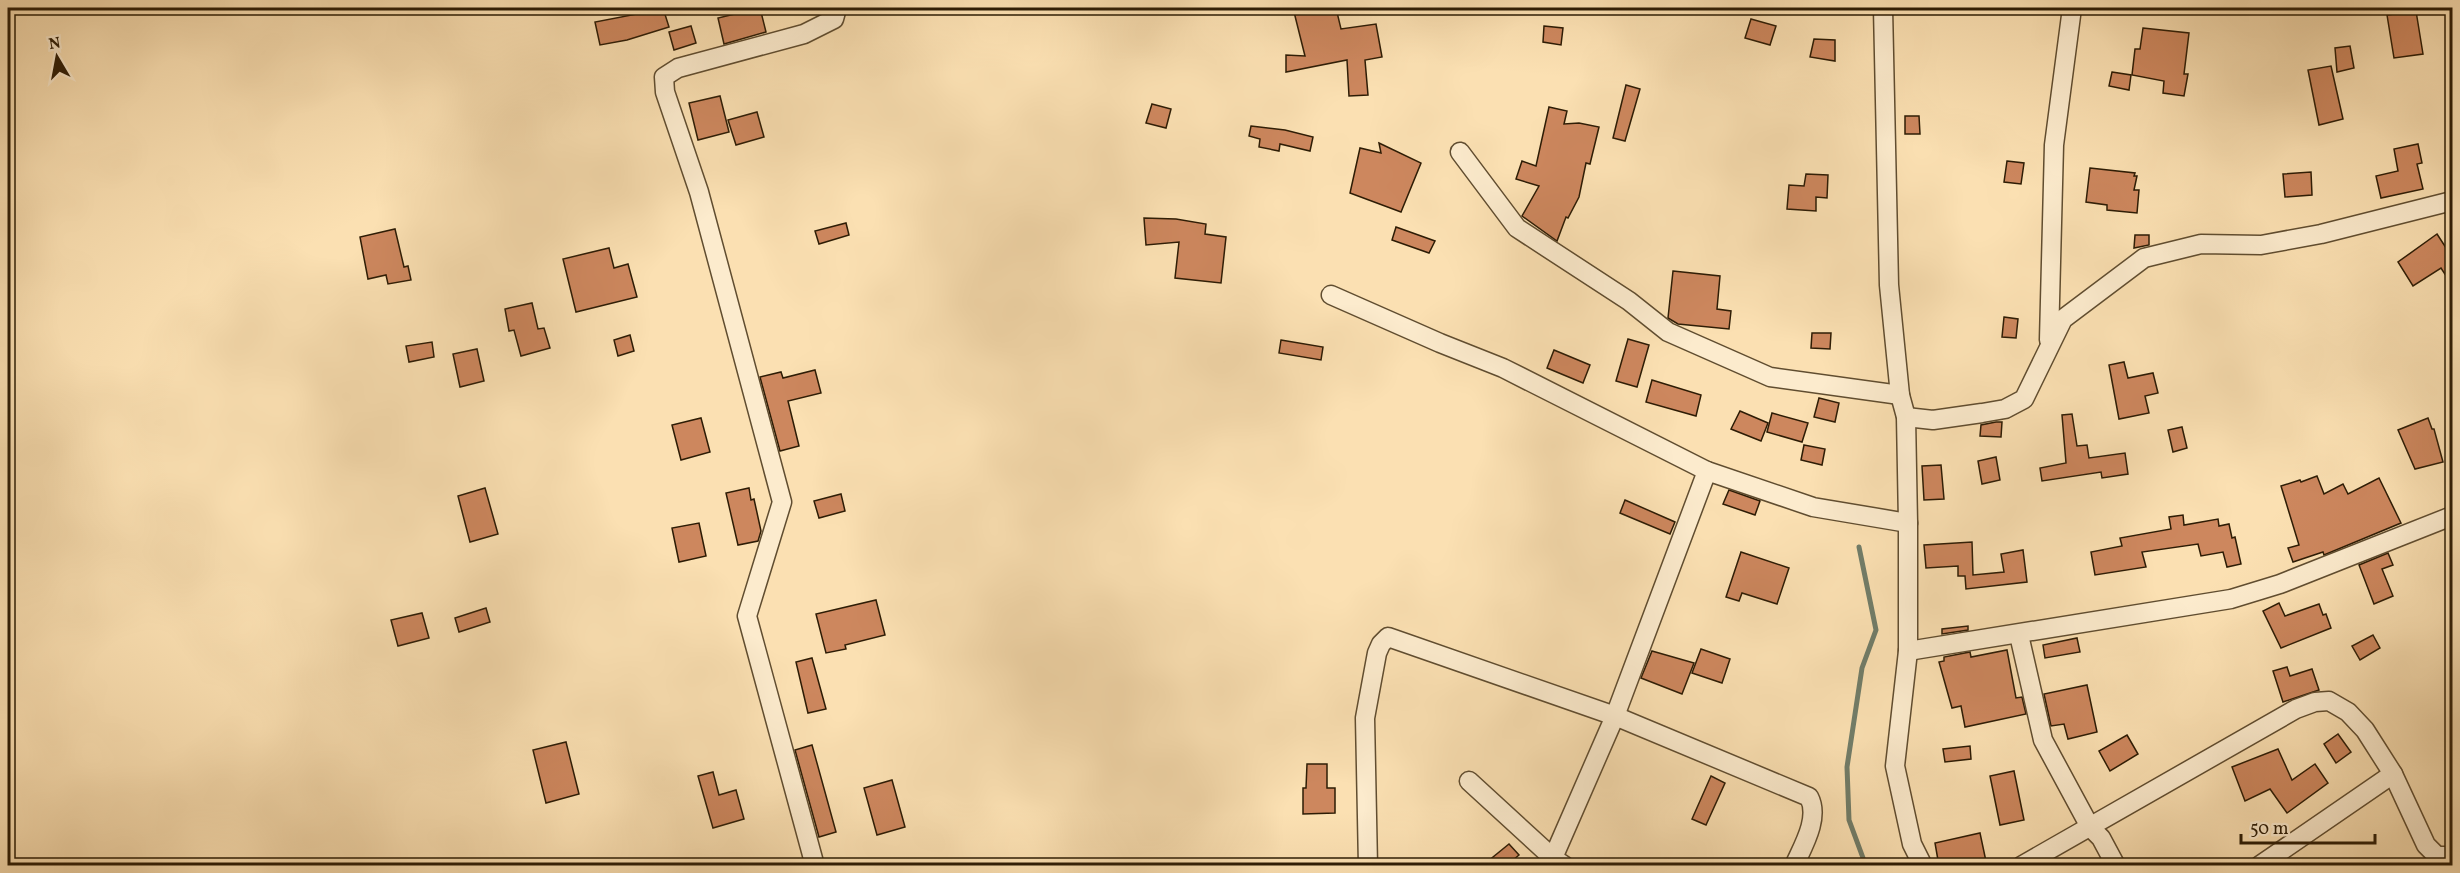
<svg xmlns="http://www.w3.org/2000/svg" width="2460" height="873" font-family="Vollkorn,serif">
  <rect width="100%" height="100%" fill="#fbe0b2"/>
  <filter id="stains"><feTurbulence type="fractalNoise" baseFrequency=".00333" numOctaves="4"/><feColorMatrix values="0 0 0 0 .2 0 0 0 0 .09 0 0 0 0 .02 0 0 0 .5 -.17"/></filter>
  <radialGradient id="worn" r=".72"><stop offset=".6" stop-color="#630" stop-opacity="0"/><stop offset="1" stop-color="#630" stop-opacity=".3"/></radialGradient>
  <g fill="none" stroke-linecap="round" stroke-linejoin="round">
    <path stroke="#717d69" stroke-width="5" d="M 1859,547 L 1876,630 L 1862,668 L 1847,767 L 1849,820 L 1866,866"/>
  </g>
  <g fill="#cd875e" stroke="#2d1c05" stroke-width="1.5">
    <path d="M 635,8 L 663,8 L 669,27 L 627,40 L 600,45 L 595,22 L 637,14 Z"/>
    <path d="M 760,8 L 766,32 L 724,44 L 718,18 Z"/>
    <path d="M 1293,8 L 1336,8 L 1341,29 L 1376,24 L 1382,57 L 1365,60 L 1368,95 L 1349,96 L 1347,60 L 1286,72 L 1286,55 L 1305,56 Z"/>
    <path d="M 2416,11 L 2423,54 L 2394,58 L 2387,15 Z"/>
    <path d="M 1751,19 L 1776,26 L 1770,45 L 1745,38 Z"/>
    <path d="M 691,26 L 696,43 L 674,50 L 669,32 Z"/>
    <path d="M 1544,26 L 1563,28 L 1561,45 L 1543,42 Z"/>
    <path d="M 2143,28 L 2189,33 L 2184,74 L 2188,74 L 2184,96 L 2163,93 L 2164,81 L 2132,75 L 2135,49 L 2140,49 Z"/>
    <path d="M 1814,39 L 1835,40 L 1835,61 L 1810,57 Z"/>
    <path d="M 2350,46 L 2354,68 L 2337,72 L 2335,48 Z"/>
    <path d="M 2331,66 L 2343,119 L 2319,125 L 2308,70 Z"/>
    <path d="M 2112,72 L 2131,75 L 2129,90 L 2109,86 Z"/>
    <path d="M 1626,85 L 1640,89 L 1625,141 L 1613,138 Z"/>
    <path d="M 720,96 L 729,132 L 698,140 L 689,103 Z"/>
    <path d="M 1152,104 L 1171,109 L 1166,128 L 1146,123 Z"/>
    <path d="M 1549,107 L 1567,111 L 1564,124 L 1579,123 L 1599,127 L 1590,164 L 1586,163 L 1579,197 L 1568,218 L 1566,217 L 1557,241 L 1522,216 L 1539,186 L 1516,179 L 1522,161 L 1536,166 Z"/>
    <path d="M 757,112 L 764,137 L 736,145 L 728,120 Z"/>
    <path d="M 1905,116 L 1919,116 L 1920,134 L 1905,134 Z"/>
    <path d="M 1251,126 L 1285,130 L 1313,137 L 1310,151 L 1280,144 L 1279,151 L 1259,147 L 1260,139 L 1249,136 Z"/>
    <path d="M 1379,143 L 1421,163 L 1401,212 L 1350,193 L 1360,148 L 1381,153 Z"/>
    <path d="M 2418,144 L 2422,163 L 2417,164 L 2423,189 L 2381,198 L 2376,176 L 2398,171 L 2394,149 Z"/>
    <path d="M 2007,161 L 2024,163 L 2021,184 L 2004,182 Z"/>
    <path d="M 2090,168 L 2135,173 L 2134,176 L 2137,176 L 2134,190 L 2139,190 L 2137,213 L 2107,210 L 2107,205 L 2086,202 Z"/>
    <path d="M 2311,172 L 2312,195 L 2285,197 L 2283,174 Z"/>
    <path d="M 1806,174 L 1828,175 L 1827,198 L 1816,197 L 1816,211 L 1787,209 L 1789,185 L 1804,186 Z"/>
    <path d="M 1144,218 L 1176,219 L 1206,224 L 1205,234 L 1226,237 L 1221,283 L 1175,278 L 1179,242 L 1146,245 Z"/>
    <path d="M 846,223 L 849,235 L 819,244 L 815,231 Z"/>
    <path d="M 1396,227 L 1435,241 L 1429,253 L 1392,240 Z"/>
    <path d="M 395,229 L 404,267 L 408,266 L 411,280 L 388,284 L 386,275 L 368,279 L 360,237 Z"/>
    <path d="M 2437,234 L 2452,257 L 2452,285 L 2441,268 L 2413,286 L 2398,262 Z"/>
    <path d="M 2135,235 L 2149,235 L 2149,245 L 2134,248 Z"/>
    <path d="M 609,248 L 614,268 L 628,264 L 637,297 L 576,312 L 563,259 Z"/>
    <path d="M 1673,271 L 1720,276 L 1717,309 L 1731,311 L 1729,329 L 1678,324 L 1668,318 Z"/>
    <path d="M 532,303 L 538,329 L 544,328 L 550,348 L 521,356 L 514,330 L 509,331 L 505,309 Z"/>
    <path d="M 2004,317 L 2018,319 L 2016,338 L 2002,337 Z"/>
    <path d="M 1812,333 L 1831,333 L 1830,349 L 1811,348 Z"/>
    <path d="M 630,335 L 634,351 L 618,356 L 614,340 Z"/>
    <path d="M 1628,339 L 1649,345 L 1637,387 L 1616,381 Z"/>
    <path d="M 1281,340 L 1323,347 L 1321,360 L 1279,353 Z"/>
    <path d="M 432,342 L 434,357 L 409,362 L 406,346 Z"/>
    <path d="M 477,349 L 484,381 L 460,387 L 453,354 Z"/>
    <path d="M 1554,350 L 1590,365 L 1583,383 L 1547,368 Z"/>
    <path d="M 2124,362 L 2128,378 L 2153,373 L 2158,393 L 2145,396 L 2149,413 L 2119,419 L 2109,365 Z"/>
    <path d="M 815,370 L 821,393 L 788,401 L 799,446 L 780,451 L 760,377 L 781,372 L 783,378 Z"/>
    <path d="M 1652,380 L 1701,395 L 1696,416 L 1646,402 Z"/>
    <path d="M 1819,398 L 1839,403 L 1835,422 L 1814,417 Z"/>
    <path d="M 1740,411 L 1768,423 L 1761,441 L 1731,429 Z"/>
    <path d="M 1772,413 L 1808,423 L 1802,442 L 1767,432 Z"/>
    <path d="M 2072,414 L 2077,446 L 2087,445 L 2089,458 L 2125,453 L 2128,474 L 2102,478 L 2101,472 L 2042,481 L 2040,468 L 2066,463 L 2062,415 Z"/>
    <path d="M 701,418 L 710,452 L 681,460 L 672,425 Z"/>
    <path d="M 2428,418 L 2432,429 L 2434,429 L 2443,462 L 2415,469 L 2398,430 Z"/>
    <path d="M 1996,422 L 2002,422 L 2001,437 L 1980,436 L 1981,425 Z"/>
    <path d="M 2182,427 L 2187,448 L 2173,452 L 2168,430 Z"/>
    <path d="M 1804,445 L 1825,449 L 1822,465 L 1801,460 Z"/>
    <path d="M 1996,457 L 2000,480 L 1982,484 L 1978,461 Z"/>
    <path d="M 1941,465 L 1944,499 L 1924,500 L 1922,466 Z"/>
    <path d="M 2317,476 L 2324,494 L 2343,484 L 2348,494 L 2379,478 L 2401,523 L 2324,555 L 2323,552 L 2293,562 L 2288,548 L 2299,545 L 2281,486 L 2300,480 L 2301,482 Z"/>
    <path d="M 485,488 L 498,534 L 470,542 L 458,496 Z"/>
    <path d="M 749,488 L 751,500 L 754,499 L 761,531 L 758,541 L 738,545 L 726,493 Z"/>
    <path d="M 1729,490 L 1760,501 L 1755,515 L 1723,504 Z"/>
    <path d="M 841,494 L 845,511 L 819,518 L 814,501 Z"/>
    <path d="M 1625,500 L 1675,522 L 1670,534 L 1620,513 Z"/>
    <path d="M 2183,515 L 2184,525 L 2218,519 L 2219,526 L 2229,524 L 2232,538 L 2235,537 L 2241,564 L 2227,567 L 2223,552 L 2201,556 L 2198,544 L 2142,552 L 2146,567 L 2095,575 L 2091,552 L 2122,546 L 2120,538 L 2171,529 L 2169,517 Z"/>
    <path d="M 699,523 L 706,556 L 679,562 L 672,528 Z"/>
    <path d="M 1972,542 L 1973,575 L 2004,572 L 2001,554 L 2023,550 L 2027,582 L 1966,589 L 1965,576 L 1958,576 L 1958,566 L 1926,568 L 1924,545 Z"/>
    <path d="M 1741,552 L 1789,568 L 1777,604 L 1742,593 L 1739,601 L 1726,597 Z"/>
    <path d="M 2388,553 L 2393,565 L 2382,569 L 2393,596 L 2374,604 L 2359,565 Z"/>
    <path d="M 876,600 L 885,635 L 845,645 L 846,649 L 826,653 L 816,614 Z"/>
    <path d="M 2279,603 L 2285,616 L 2319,604 L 2323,615 L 2326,614 L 2331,628 L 2281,648 L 2263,611 Z"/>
    <path d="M 486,608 L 490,622 L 459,632 L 455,618 Z"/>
    <path d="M 422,613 L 429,638 L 398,646 L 391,620 Z"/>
    <path d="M 1968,626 L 1968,630 L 1942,634 L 1942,629 Z"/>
    <path d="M 2373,635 L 2380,648 L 2360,660 L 2352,646 Z"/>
    <path d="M 2077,638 L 2080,652 L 2045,658 L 2043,645 Z"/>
    <path d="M 1701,649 L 1730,659 L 1722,683 L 1692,673 Z"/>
    <path d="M 2007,650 L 2016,698 L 2022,697 L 2026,714 L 1965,727 L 1961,706 L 1952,708 L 1939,662 L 1944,661 L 1944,657 L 1970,652 L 1971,657 Z"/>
    <path d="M 1652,651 L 1694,663 L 1682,694 L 1641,678 Z"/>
    <path d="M 812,658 L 826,709 L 808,713 L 796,662 Z"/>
    <path d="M 2287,667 L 2290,676 L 2312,669 L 2319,690 L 2283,702 L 2273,671 Z"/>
    <path d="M 2087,685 L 2097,732 L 2068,739 L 2064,724 L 2051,726 L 2044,694 Z"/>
    <path d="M 2338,734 L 2351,752 L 2336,763 L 2324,744 Z"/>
    <path d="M 2127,735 L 2138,754 L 2110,771 L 2099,751 Z"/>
    <path d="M 566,742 L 579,794 L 546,803 L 533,750 Z"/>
    <path d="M 812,745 L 836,832 L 819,837 L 795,750 Z"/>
    <path d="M 1970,746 L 1971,759 L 1945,762 L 1943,749 Z"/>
    <path d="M 2278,749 L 2292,780 L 2315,764 L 2328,783 L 2287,813 L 2270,789 L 2245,801 L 2232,767 Z"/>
    <path d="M 1307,764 L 1327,764 L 1327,788 L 1335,788 L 1335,813 L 1303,814 L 1303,788 L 1306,788 Z"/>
    <path d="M 2014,771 L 2024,820 L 2000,825 L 1990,776 Z"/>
    <path d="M 713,772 L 719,795 L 736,790 L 744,819 L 713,828 L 698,776 Z"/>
    <path d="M 1711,776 L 1725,783 L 1706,825 L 1692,819 Z"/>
    <path d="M 892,780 L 905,827 L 877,835 L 864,788 Z"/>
    <path d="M 1980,833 L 1987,866 L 1939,866 L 1935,843 Z"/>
    <path d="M 1509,844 L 1519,855 L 1506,866 L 1482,866 Z"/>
  </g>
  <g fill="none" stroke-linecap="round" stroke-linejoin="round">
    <g stroke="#604d30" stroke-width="21">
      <g id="minor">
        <path d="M 1883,8 L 1889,285 L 1900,395 L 1906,417 L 1908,523 L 1908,651 L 1895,766 L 1912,844 L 1923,866"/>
        <path d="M 1460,152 L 1517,228 L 1629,301 L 1668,332 L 1770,377 L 1900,395"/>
        <path d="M 1331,295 L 1440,343 L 1503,368 L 1707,471"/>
        <path d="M 2049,340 L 2054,145 L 2072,8"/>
        <path d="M 1906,417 L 1933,420 L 1982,413 L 2005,409 L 2024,399 L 2063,319 L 2144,258 L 2201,244 L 2261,245 L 2321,234 L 2452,201"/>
        <path d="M 2019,635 L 2043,740 L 2090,827 L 2101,838 L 2116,866"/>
        <path d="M 1908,651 L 2231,599 L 2280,584 L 2452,516"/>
        <path d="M 1469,781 L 1553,858 L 1565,866"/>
        <path d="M 1553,858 L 1615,716 L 1707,471 L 1813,507 L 1908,523"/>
        <path d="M 815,866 L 747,616 L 782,502 L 699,192 L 665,92 L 664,77 L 678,68 L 804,34 L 834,19 L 837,8"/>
        <path d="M 1368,866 L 1365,718 L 1377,653 L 1381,644 L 1388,637 L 1615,716 L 1809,797 C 1820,818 1803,846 1794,866"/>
        <path d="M 2021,866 L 2296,709 L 2315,702 L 2329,701 L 2348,712 L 2365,730 L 2393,774 L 2426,845 L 2437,856 L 2452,856"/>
        <path d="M 2259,866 L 2393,774"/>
      </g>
    </g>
    <use href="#minor" stroke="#fcebcd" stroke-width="18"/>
  </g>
  <rect width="2460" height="873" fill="none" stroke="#fbe0b2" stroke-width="30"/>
  <rect x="9" y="9" width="2442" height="855" fill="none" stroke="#2d1c05" stroke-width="3"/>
  <rect x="15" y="15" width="2430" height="843" fill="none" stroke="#2d1c05" stroke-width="1.5"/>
  <g transform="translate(57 57) rotate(350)" stroke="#fcebcd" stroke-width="4.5" paint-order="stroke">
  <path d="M0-4.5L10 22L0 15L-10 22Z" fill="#2d1c05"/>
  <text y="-9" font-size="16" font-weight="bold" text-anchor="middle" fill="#2d1c05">N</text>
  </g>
  <path d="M2241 834v9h134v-9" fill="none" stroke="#2d1c05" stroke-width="3"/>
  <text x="2250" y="834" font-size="18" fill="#2d1c05" stroke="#fcebcd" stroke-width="4.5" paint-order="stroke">50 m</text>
  <rect width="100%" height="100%" filter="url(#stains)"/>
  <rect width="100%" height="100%" fill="url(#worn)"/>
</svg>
